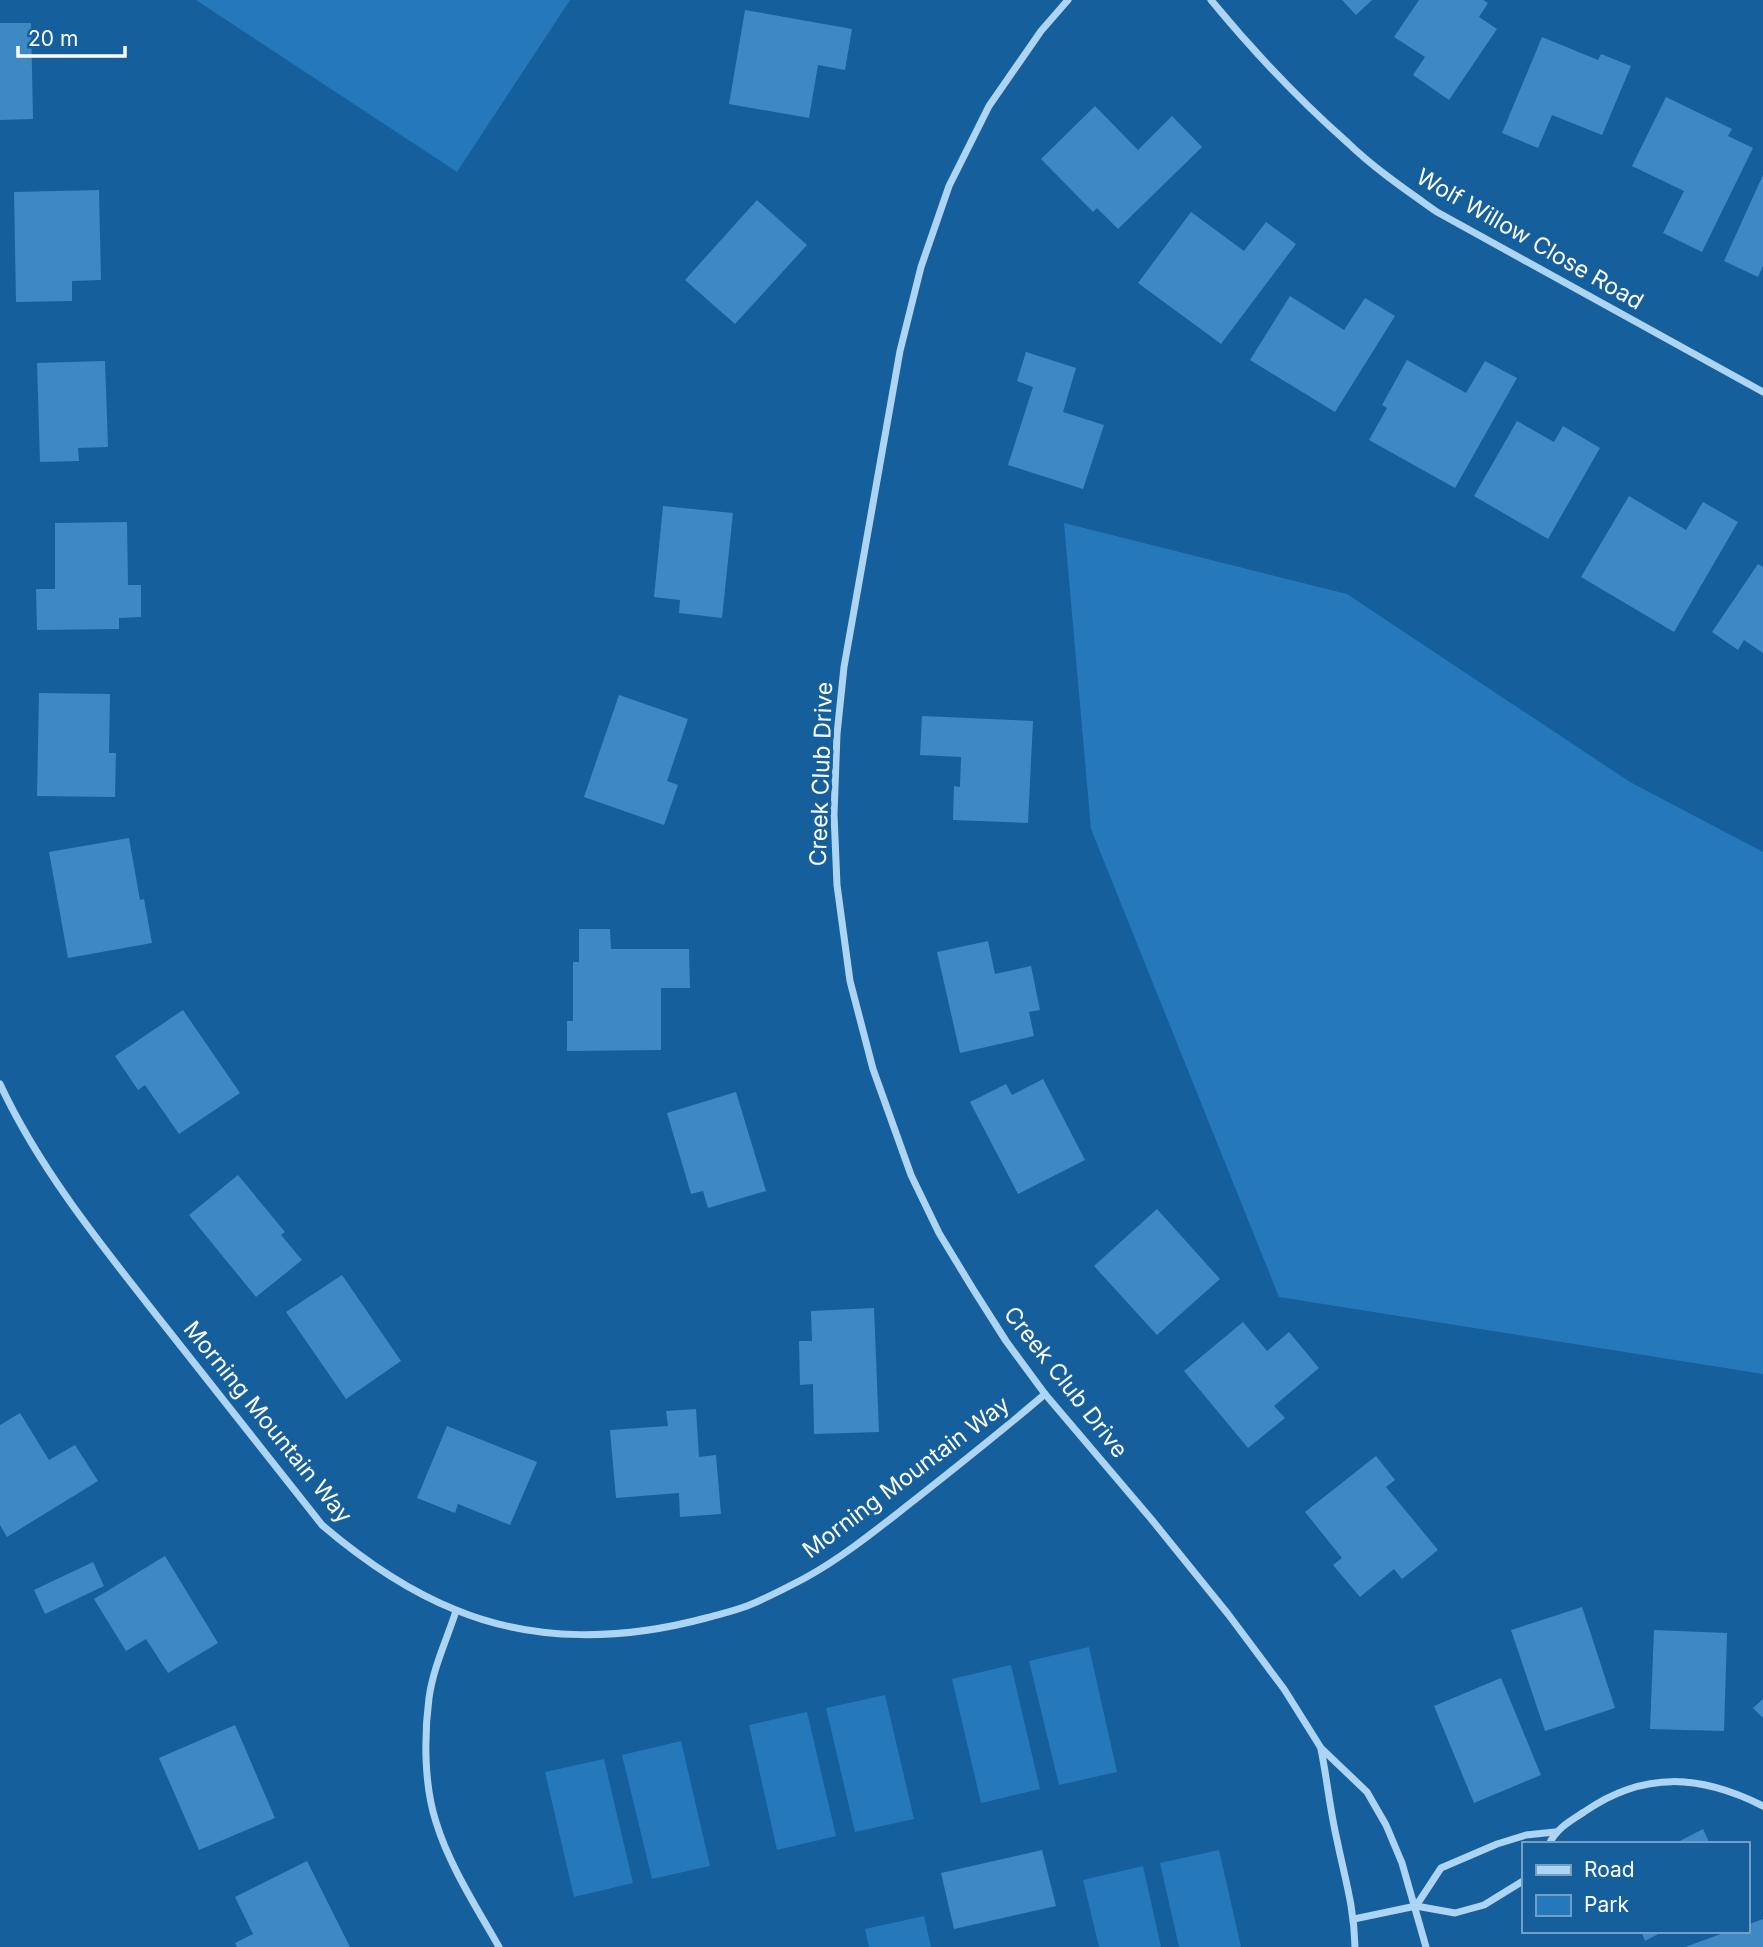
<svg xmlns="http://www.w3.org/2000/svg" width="1763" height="1947" font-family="Inter,sans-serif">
  <rect width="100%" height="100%" fill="#155f9d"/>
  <g fill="#2578ba">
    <path d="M 196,0 L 570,0 L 457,172 Z"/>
    <path d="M 1064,523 L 1347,594 L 1630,782 L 1763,852 L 1763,1374 L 1279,1297 L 1091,829 Z"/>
    <path d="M 1089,1647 L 1117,1772 L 1059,1785 L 1029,1661 Z"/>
    <path d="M 1011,1665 L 1040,1789 L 981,1803 L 952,1679 Z"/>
    <path d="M 885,1695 L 914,1819 L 855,1832 L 826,1708 Z"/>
    <path d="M 807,1712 L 836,1836 L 777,1850 L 749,1725 Z"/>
    <path d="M 681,1741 L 710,1866 L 652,1879 L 622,1755 Z"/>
    <path d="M 604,1759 L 633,1883 L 574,1897 L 545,1772 Z"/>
    <path d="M 1219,1850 L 1241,1947 L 1179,1947 L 1160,1863 Z"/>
    <path d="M 1143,1866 L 1161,1947 L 1099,1947 L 1083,1880 Z"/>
    <path d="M 924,1916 L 931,1947 L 869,1947 L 865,1929 Z"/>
  </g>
  <g fill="#3e88c4">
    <path d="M 1342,0 L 1372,0 L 1356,15 Z"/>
    <path d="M 1419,0 L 1483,0 L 1488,3 L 1479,17 L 1497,29 L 1449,100 L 1413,75 L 1425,57 L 1394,37 Z"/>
    <path d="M 745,10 L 852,29 L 845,70 L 818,65 L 809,118 L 729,104 Z"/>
    <path d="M 0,23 L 31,23 L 33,119 L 0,120 Z"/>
    <path d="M 1542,37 L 1598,60 L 1601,54 L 1631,66 L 1602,135 L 1552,115 L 1538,148 L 1502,133 Z"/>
    <path d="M 1666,97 L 1732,129 L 1728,136 L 1753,148 L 1702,252 L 1663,233 L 1684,191 L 1632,166 Z"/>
    <path d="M 1095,106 L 1138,150 L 1172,116 L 1202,147 L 1118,229 L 1097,208 L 1093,212 L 1041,159 Z"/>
    <path d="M 1763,175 L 1763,266 L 1758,277 L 1724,261 Z"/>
    <path d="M 99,190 L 101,280 L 72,281 L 72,301 L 16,302 L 14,192 Z"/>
    <path d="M 757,200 L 807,245 L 735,324 L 685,280 Z"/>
    <path d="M 1191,212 L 1244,251 L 1266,222 L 1296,244 L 1221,344 L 1138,283 Z"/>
    <path d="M 1290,296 L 1344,330 L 1365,298 L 1395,316 L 1335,412 L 1250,360 Z"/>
    <path d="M 1026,352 L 1076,368 L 1063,412 L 1104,425 L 1083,489 L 1008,465 L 1033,387 L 1017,381 Z"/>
    <path d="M 1407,360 L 1466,393 L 1485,361 L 1517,378 L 1455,488 L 1369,440 L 1387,408 L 1382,405 Z"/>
    <path d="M 105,361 L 108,447 L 78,448 L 79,461 L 40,462 L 37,363 Z"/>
    <path d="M 1517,421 L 1554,442 L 1563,426 L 1600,448 L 1548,539 L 1474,496 Z"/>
    <path d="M 1629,496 L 1686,530 L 1703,502 L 1738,522 L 1674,632 L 1581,577 Z"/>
    <path d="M 663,506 L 733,513 L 722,618 L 679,613 L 680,600 L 654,597 Z"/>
    <path d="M 127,522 L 128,585 L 141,585 L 141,617 L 119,618 L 119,629 L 37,630 L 36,589 L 55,589 L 55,523 Z"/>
    <path d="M 1758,564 L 1763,567 L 1763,653 L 1744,640 L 1738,650 L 1712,632 Z"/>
    <path d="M 39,693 L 110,694 L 109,753 L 116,753 L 115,797 L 37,796 Z"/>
    <path d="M 619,695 L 688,719 L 667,781 L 678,785 L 664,825 L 584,797 Z"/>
    <path d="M 922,716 L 1033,721 L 1028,823 L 953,820 L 954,786 L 960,787 L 961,757 L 920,755 Z"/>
    <path d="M 129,838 L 140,900 L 144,899 L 152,943 L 68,958 L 49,852 Z"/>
    <path d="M 579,929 L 610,929 L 611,949 L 689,949 L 690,988 L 661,988 L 661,1050 L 567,1051 L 567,1021 L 573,1021 L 573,962 L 579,962 Z"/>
    <path d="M 988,941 L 995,974 L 1031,966 L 1040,1010 L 1029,1012 L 1034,1036 L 960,1053 L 937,952 Z"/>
    <path d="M 183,1010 L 240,1093 L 179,1134 L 145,1085 L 138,1090 L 115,1056 Z"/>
    <path d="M 1043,1079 L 1085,1160 L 1018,1194 L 970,1102 L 1006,1084 L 1012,1095 Z"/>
    <path d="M 736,1092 L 766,1191 L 708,1208 L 703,1191 L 691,1194 L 667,1113 Z"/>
    <path d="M 238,1175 L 285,1232 L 281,1235 L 302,1260 L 256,1297 L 189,1215 Z"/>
    <path d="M 1157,1209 L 1220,1279 L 1157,1335 L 1094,1266 Z"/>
    <path d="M 342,1275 L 401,1361 L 346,1399 L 286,1312 Z"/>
    <path d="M 874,1308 L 879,1432 L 814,1434 L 813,1384 L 800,1385 L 799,1341 L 812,1341 L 811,1311 Z"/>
    <path d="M 1243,1322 L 1267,1351 L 1289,1332 L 1319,1368 L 1274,1406 L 1285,1418 L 1248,1448 L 1184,1371 Z"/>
    <path d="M 696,1409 L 699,1457 L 716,1455 L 721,1514 L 680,1517 L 679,1493 L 616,1498 L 610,1430 L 668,1426 L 666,1411 Z"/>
    <path d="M 20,1413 L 49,1460 L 75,1445 L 98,1481 L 7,1537 L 0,1525 L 0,1425 Z"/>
    <path d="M 447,1426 L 537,1462 L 510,1525 L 458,1504 L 455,1513 L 417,1498 Z"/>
    <path d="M 1376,1456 L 1395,1480 L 1386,1487 L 1438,1550 L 1402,1579 L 1394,1569 L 1360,1597 L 1333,1565 L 1342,1558 L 1305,1512 Z"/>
    <path d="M 165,1556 L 218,1643 L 168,1673 L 146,1639 L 126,1651 L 94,1599 Z"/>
    <path d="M 93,1562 L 104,1586 L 45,1614 L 34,1590 Z"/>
    <path d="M 1582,1607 L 1615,1708 L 1545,1731 L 1511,1630 Z"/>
    <path d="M 1654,1630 L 1727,1633 L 1724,1731 L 1650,1729 Z"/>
    <path d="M 1501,1678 L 1541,1775 L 1474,1803 L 1434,1706 Z"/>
    <path d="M 1763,1699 L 1763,1718 L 1753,1708 Z"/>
    <path d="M 235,1725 L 275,1818 L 199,1850 L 159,1758 Z"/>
    <path d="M 1703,1829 L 1710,1844 L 1674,1844 Z"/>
    <path d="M 1042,1850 L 1056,1906 L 954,1929 L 941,1873 Z"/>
    <path d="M 307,1861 L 350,1947 L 237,1947 L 235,1943 L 253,1934 L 235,1897 Z"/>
    <path d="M 1763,1919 L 1763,1947 L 1685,1947 L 1729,1931 L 1747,1931 L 1747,1925 Z"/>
    <path d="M 1641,1931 L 1664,1931 L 1645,1941 Z"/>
  </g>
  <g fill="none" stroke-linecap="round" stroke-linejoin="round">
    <g stroke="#add4f3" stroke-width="7">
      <path d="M 1068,0 L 1041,31 L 989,106 L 949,186 L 921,267 L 900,351 L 844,667 L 837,734 L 834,814 L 837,885 L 850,981 L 873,1069 L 911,1175 L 939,1233 L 973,1289 L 1006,1341 L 1045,1394 L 1152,1520 L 1228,1614 L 1284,1689 L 1321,1748 L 1367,1792 L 1386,1825 L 1402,1863 L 1426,1947"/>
      <path d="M 1211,0 C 1253,51 1298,99 1348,143 C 1375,169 1406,190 1437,212 L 1763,392"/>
      <path d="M 0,1084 C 40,1170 102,1246 161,1321 C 215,1389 268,1457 322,1525 C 363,1560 406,1590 456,1610 C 536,1643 624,1640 706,1618 C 720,1614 734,1611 747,1606 C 767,1598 786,1588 805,1578 C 845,1556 881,1526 917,1498 C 960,1464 1003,1430 1045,1394"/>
      <path d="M 456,1611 C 447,1639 433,1668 429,1698 C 424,1736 424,1785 436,1822 C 449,1865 477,1908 499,1947"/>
      <path d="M 1321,1749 C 1327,1779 1330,1810 1337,1840 C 1345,1879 1354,1906 1355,1947"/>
      <path d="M 1549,1844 C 1557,1828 1570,1821 1584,1812 C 1644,1770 1701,1775 1763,1806"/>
      <path d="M 1416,1906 L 1441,1868 L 1497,1844 L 1526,1835 L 1555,1832"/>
      <path d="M 1354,1919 L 1416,1906 L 1455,1913 L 1484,1905 L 1523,1881"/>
    </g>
  </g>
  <g text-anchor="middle" stroke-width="7" stroke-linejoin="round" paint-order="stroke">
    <g font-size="23" fill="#fff" stroke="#155f9d">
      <text transform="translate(1530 239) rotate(30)" y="8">Wolf Willow Close Road</text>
      <text transform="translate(821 774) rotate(-88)" y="8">Creek Club Drive</text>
      <text transform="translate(1066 1382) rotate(52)" y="8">Creek Club Drive</text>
      <text transform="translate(268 1422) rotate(51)" y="8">Morning Mountain Way</text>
      <text transform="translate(906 1477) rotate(-37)" y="8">Morning Mountain Way</text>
    </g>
  </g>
  <rect x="1522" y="1842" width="228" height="91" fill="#155f9d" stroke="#739fc4" stroke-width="2"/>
  <rect x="1536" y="1865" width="35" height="10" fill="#add4f3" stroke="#739fc4" stroke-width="2"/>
  <text x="1584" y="1877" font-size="21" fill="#ffffff">Road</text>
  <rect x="1536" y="1895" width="35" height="21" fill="#2578ba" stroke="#739fc4" stroke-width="2"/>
  <text x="1584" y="1912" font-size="21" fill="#ffffff">Park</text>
  <path d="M18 46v10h107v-10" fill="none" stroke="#ffffff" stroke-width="3.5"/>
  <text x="28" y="46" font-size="21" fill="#ffffff" stroke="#155f9d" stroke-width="5" paint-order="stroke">20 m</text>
</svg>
